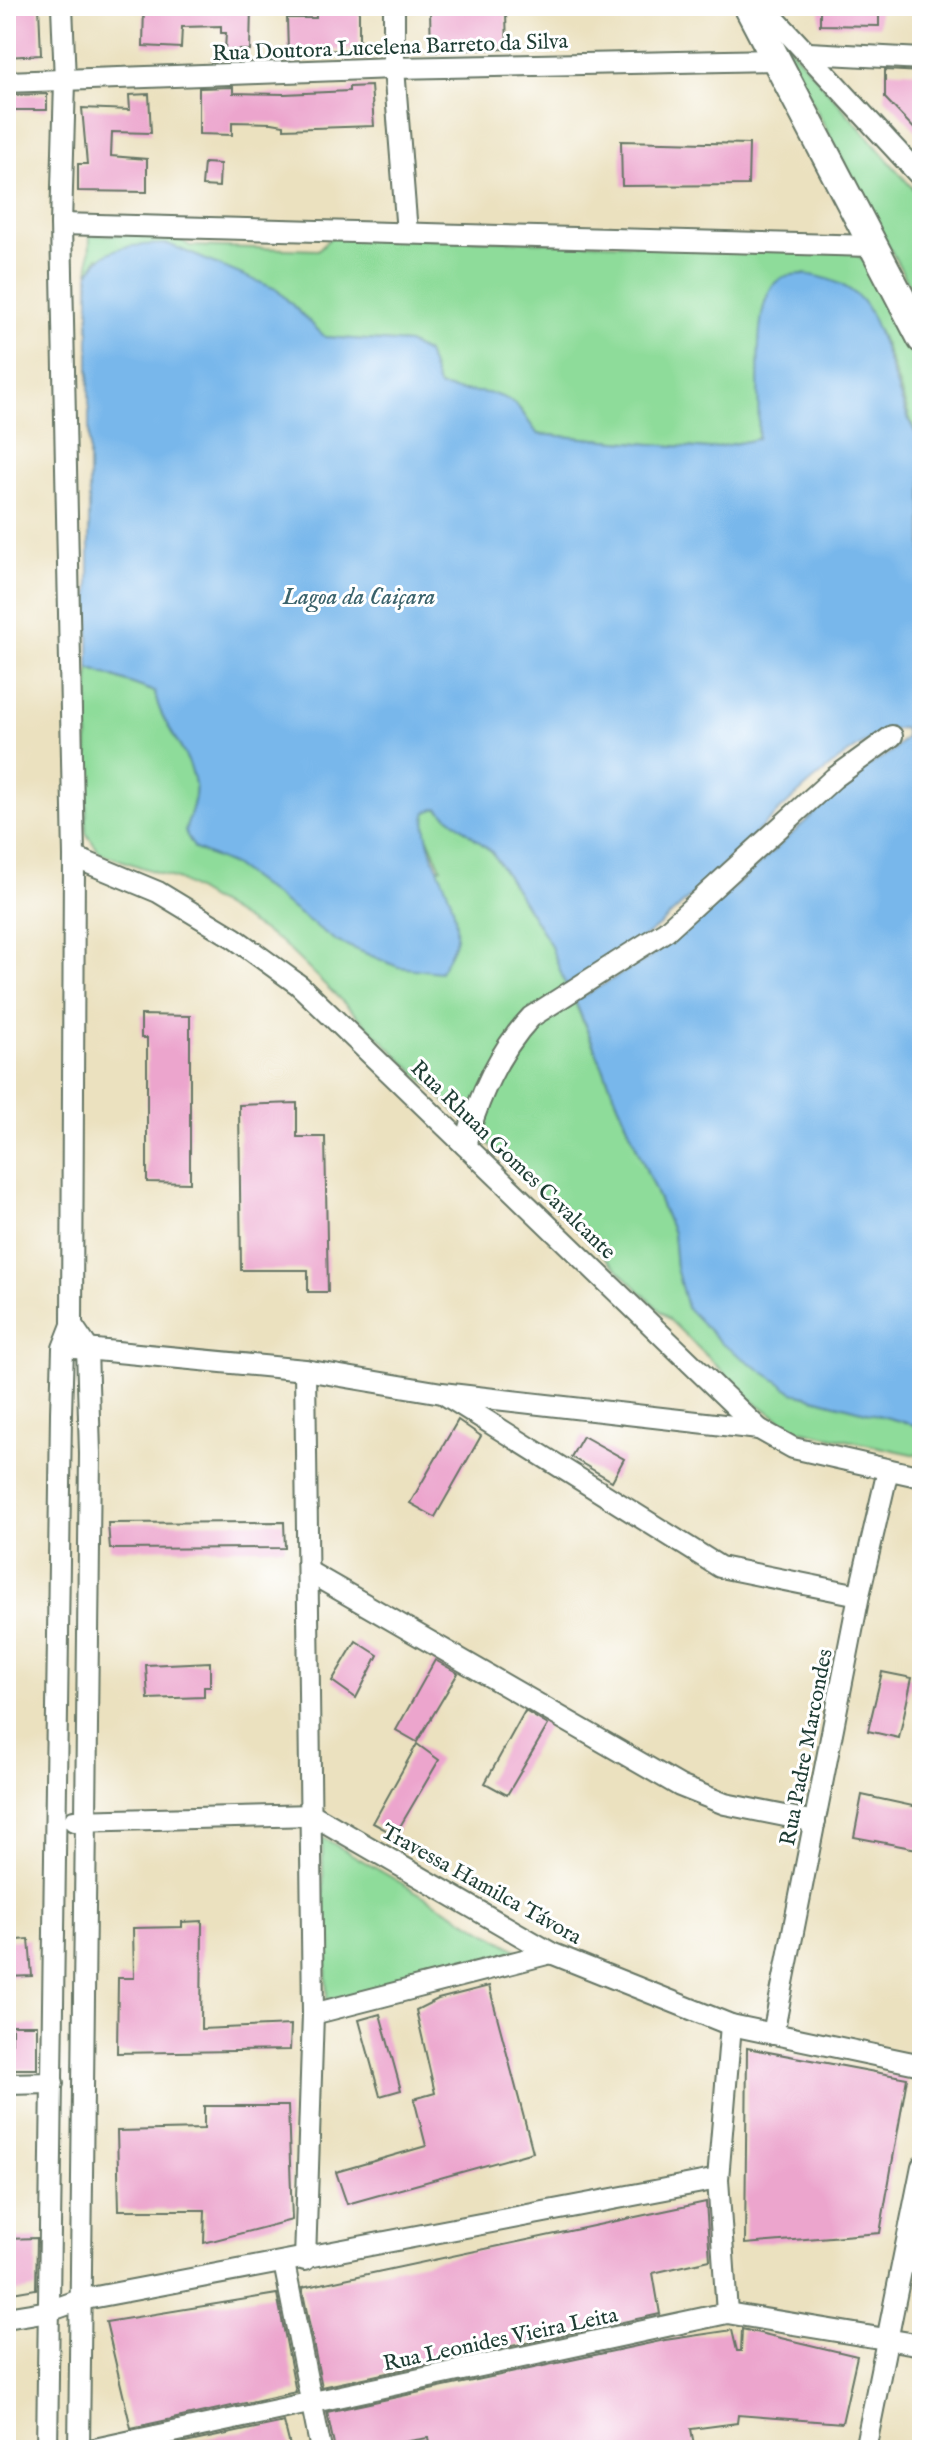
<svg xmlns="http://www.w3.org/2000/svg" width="928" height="2456" font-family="'IM FELL English',serif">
  <rect width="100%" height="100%" fill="#fff"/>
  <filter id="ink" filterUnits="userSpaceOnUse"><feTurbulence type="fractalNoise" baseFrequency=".0125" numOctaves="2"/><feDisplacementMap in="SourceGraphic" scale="16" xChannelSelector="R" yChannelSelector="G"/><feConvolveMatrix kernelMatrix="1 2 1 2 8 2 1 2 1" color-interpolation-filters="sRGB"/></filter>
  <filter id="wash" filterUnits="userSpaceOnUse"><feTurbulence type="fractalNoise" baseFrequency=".006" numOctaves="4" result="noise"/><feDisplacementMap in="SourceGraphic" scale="32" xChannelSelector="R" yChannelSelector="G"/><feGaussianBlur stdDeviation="1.8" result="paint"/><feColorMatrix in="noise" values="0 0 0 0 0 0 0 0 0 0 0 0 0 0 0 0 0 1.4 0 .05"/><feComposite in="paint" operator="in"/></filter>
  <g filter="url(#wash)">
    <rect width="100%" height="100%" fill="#ebe1bf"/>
    <g fill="#8edc9a" stroke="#568c67" stroke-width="2">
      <path d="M 772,27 L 922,199 L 922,309 Z"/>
      <path d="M 172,234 L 190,246 L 318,250 L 333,235 L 852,251 L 874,268 L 922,356 L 922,443 C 913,433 910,417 905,404 C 885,348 875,286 808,275 C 786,271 775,284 765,301 L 758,439 L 708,449 L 538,434 C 530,426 526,415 518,407 C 499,387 461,396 438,386 L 427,353 L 408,343 L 325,337 L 276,289 L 98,257 L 89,273 L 90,235 Z"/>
      <path d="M 89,668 L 155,692 C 160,725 189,750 195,783 C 198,797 188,819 185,832 L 195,849 L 233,865 L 441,868 L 424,829 L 426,812 L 438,808 L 492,852 L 550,944 L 673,1233 L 676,1268 L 795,1393 L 922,1427 L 922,1456 L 795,1429 L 753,1401 L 281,942 L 179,880 L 100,853 L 86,833 Z"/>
      <path d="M 322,1837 L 520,1952 L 327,2001 Z"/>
    </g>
    <path fill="#78b7eb" stroke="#4c7a90" stroke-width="2" d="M 168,244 L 276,289 L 325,337 L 408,343 L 427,353 L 438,386 C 463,396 490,386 513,403 C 523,410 529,424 538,434 L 708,449 L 758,439 C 761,404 750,306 776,282 C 786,273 804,273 816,276 C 838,281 860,292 870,313 C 887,345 902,419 922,443 L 922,1427 L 795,1393 L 722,1344 L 687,1308 L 676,1268 L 673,1233 L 575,1001 L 649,958 L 702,917 L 859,772 L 891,752 L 906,737 L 904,728 C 847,729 712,880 663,922 C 634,947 598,965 566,986 L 550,944 L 492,852 L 438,808 L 426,812 C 420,856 460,891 456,937 C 455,948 445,962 440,972 L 398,967 L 336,941 L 233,865 L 195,849 L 185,832 C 188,819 198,797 195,784 C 190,750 160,726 155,692 L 89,668 L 89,273 C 106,243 136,245 168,244 Z"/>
    <g id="blocks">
      <g fill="#eca5cd">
        <path d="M 6,6 L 39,6 L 41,55 L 6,57 Z"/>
        <path d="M 144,6 L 251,6 L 250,50 L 225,50 L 226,33 L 221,33 L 221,26 L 182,27 L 181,48 L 143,46 Z"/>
        <path d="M 316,6 L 359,6 L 359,50 L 288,51 L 287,18 L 316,18 Z"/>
        <path d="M 438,6 L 498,6 L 499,12 L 506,12 L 507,49 L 431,51 L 430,10 L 438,10 Z"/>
        <path d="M 820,6 L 879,6 L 879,26 L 820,25 Z"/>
        <path d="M 885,70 L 922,72 L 922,137 L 885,98 Z"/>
        <path d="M 371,86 L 374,126 L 284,129 L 284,125 L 272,123 L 232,122 L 232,135 L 199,134 L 199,88 L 233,87 L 233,93 L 284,94 L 349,91 L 349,87 Z"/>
        <path d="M 47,94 L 47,110 L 6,110 L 6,95 Z"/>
        <path d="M 149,94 L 151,133 L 112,132 L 111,156 L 147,159 L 147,192 L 78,191 L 78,164 L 87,164 L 82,108 L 130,110 L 129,95 Z"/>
        <path d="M 621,141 L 749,144 L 748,185 L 622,186 Z"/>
        <path d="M 204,163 L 220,164 L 219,187 L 202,186 Z"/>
        <path d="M 141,1015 L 190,1016 L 190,1183 L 147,1182 L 147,1038 L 141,1038 Z"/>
        <path d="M 297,1103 L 297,1137 L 325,1137 L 328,1292 L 308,1292 L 308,1270 L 241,1270 L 239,1105 Z"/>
        <path d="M 458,1420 L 481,1436 L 435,1517 L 410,1503 Z"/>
        <path d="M 583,1436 L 624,1459 L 612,1481 L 571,1457 Z"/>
        <path d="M 284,1522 L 285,1548 L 110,1549 L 108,1523 Z"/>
        <path d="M 356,1641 L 378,1655 L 356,1698 L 332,1681 Z"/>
        <path d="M 435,1660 L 458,1673 L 417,1742 L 396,1730 Z"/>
        <path d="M 210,1662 L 210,1687 L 204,1687 L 204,1697 L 148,1699 L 146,1665 Z"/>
        <path d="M 882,1672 L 912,1678 L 899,1738 L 868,1731 Z"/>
        <path d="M 525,1711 L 548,1725 L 507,1795 L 485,1783 Z"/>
        <path d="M 417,1744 L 439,1760 L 395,1835 L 373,1823 Z"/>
        <path d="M 862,1795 L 922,1808 L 922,1850 L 854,1837 Z"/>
        <path d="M 202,1921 L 201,2029 L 291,2025 L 290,2050 L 117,2053 L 118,1978 L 134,1978 L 133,1928 L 182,1927 L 182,1922 Z"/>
        <path d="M 29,1939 L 32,1976 L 6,1977 L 6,1941 Z"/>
        <path d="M 489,1986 L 533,2152 L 347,2204 L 336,2172 L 426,2146 L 414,2099 L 435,2093 L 416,2010 L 438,1999 Z"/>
        <path d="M 380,2014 L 401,2090 L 380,2096 L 359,2020 Z"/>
        <path d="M 12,2025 L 37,2025 L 37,2069 L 6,2069 L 6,2043 L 12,2043 Z"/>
        <path d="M 747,2048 L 907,2078 L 880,2233 L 745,2244 Z"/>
        <path d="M 204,2106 L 288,2106 L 292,2220 L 204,2243 L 205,2210 L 119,2210 L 117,2131 L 204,2129 Z"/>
        <path d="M 706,2202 L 710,2260 L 653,2273 L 660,2314 L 322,2387 L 302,2288 Z"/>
        <path d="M 37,2238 L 36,2289 L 6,2294 L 6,2239 Z"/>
        <path d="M 277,2294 L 296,2392 L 131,2428 L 106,2322 Z"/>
        <path d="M 742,2329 L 857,2356 L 842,2423 L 738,2415 L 737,2423 L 691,2429 L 695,2450 L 430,2450 L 428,2438 L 385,2445 L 386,2450 L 335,2450 L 327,2412 L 665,2340 L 732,2330 L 737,2351 L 741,2351 Z"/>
        <path d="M 284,2422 L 291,2450 L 152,2450 Z"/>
      </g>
    </g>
  </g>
  <g filter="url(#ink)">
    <use href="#blocks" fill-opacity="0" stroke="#667665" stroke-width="2"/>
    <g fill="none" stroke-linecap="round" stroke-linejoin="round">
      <g stroke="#667665" stroke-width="24">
        <g id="street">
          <path d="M 394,6 L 394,68 L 407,233"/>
          <path d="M 763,6 L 922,178"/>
          <path d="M 809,53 L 922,59"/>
          <path d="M 6,82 L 394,68 L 776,60"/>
          <path d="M 61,224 L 871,246"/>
          <path d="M 74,857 L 158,892 L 234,938 L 299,985 L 759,1429 L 793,1448 L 922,1477"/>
          <path d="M 465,1145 C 478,1099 498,1052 531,1017 L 666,931 L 834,778 L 892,736"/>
          <path d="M 72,1325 L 87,1347 L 90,1454 L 79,2450"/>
          <path d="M 75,1348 L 305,1370 L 442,1393 L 759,1429"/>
          <path d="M 447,1396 L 720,1567 L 859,1595"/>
          <path d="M 309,1572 L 680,1786 L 725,1804 L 815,1822"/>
          <path d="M 74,1821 L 313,1815 L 551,1953 L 731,2025 L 922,2065"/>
          <path d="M 313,2014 L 551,1953"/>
          <path d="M 773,2034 L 859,1595 L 888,1470"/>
          <path d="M 6,2084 L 53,2083"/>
          <path d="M 305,2260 L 313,2014 L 305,1370"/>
          <path d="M 284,2263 L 321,2450"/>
          <path d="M 727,2313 L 718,2179 L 731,2025"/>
          <path d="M 6,2318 L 49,2311 L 80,2300 L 718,2179"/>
          <path d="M 47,2450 L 61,1413 L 63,1348 L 72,1325 L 74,857 L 61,224 L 65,81 L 62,6"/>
          <path d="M 90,2450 L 727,2313 L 922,2345"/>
          <path d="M 865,2450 L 922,2166"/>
        </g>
      </g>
      <g stroke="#667665" stroke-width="32">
        <path id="secondary" d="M 748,6 L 922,339"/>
      </g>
      <use href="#street" stroke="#fff" stroke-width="20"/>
      <use href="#secondary" stroke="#fff" stroke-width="28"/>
    </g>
  </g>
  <g text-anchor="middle" stroke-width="6" stroke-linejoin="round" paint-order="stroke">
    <g font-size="22" fill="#1f3d34" stroke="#fff">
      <text transform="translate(390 46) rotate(-2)" y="8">Rua Doutora Lucelena Barreto da Silva</text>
      <text transform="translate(514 1159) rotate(44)" y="8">Rua Rhuan Gomes Cavalcante</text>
      <text transform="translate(805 1747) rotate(-79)" y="8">Rua Padre Marcondes</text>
      <text transform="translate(482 1883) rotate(29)" y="8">Travessa Hamilca Távora</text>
      <text transform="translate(500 2338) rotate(-12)" y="8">Rua Leonides Vieira Leita</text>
    </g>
    <g font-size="24" font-style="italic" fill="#3a626b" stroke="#fff">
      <text x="359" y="604">Lagoa da Caiçara</text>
    </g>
  </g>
  <rect width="928" height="2456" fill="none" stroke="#fff" stroke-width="32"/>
</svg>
